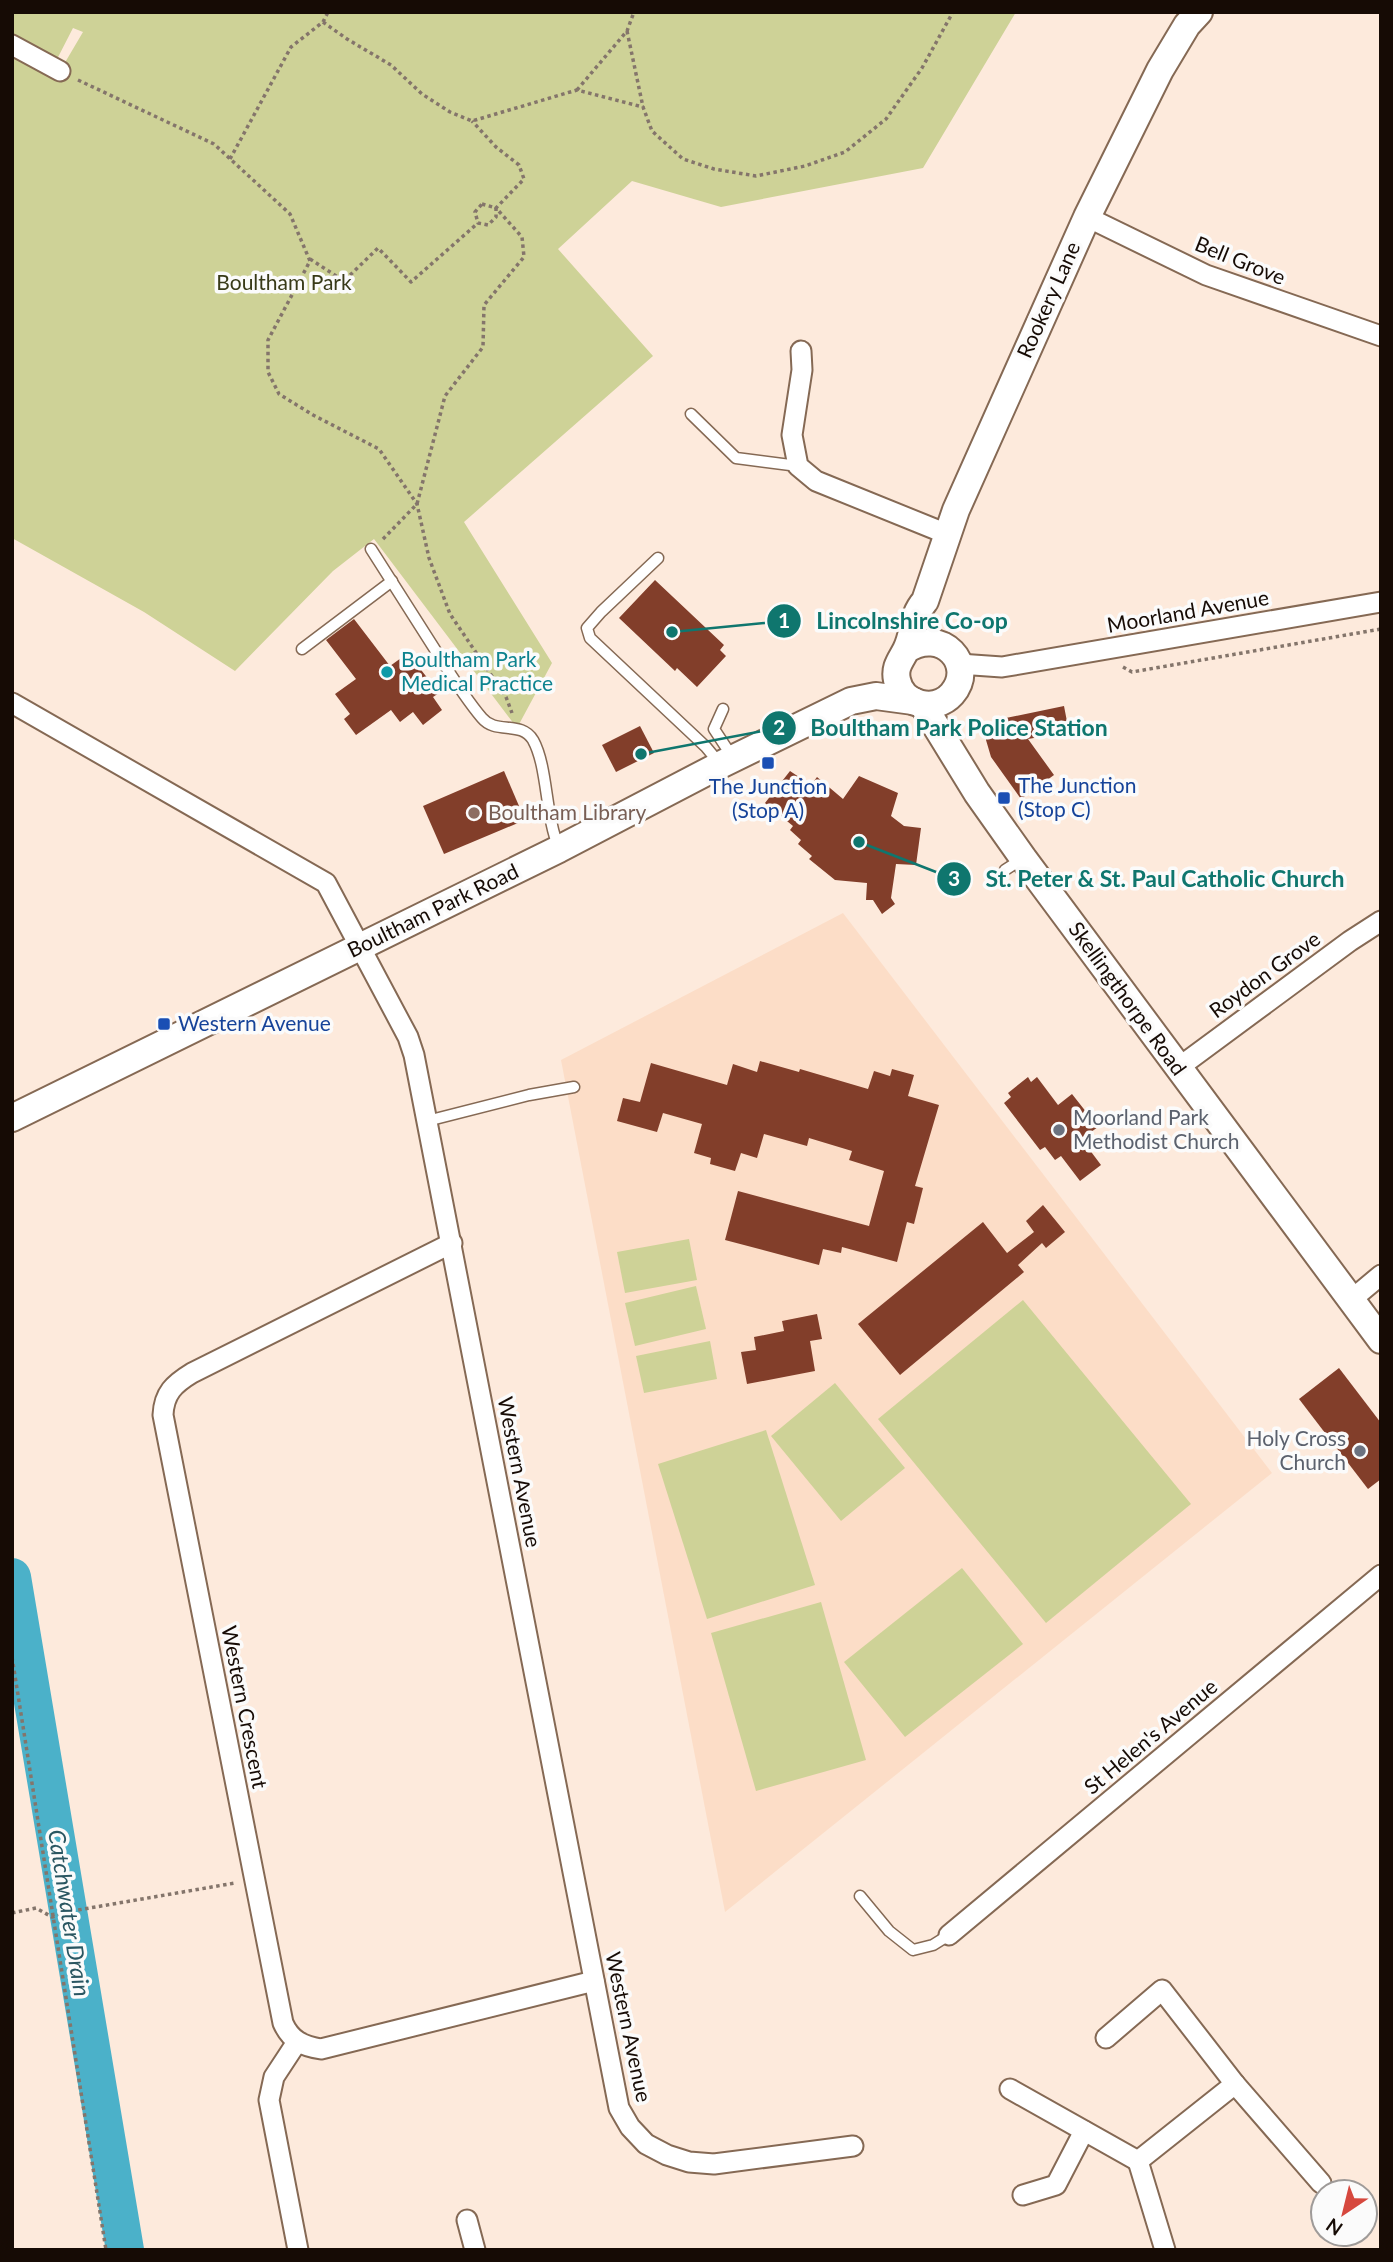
<svg xmlns="http://www.w3.org/2000/svg" width="1393" height="2262" font-family="Lato,sans-serif">
  <rect width="100%" height="100%" fill="#fdeadc"/>
  <path fill="#fcddc7" d="M 843,913 L 1272,1473 L 725,1912 L 561,1060 Z"/>
  <g fill="#ced297">
    <path d="M 12,12 L 1016,12 L 923,168 L 721,207 L 632,181 L 558,249 L 653,356 L 464,522 L 552,663 L 517,728 L 374,539 L 333,571 L 235,671 L 144,612 L 12,538 L 12,56 L 60,71 L 83,32 L 73,28 L 54,65 L 12,37 Z"/>
    <path d="M 689,1239 L 697,1280 L 625,1293 L 617,1252 Z"/>
    <path d="M 696,1286 L 706,1329 L 635,1346 L 625,1303 Z"/>
    <path d="M 1023,1300 L 1191,1504 L 1046,1623 L 878,1419 Z"/>
    <path d="M 710,1341 L 717,1379 L 644,1393 L 636,1356 Z"/>
    <path d="M 835,1383 L 905,1468 L 841,1521 L 771,1436 Z"/>
    <path d="M 766,1430 L 815,1585 L 707,1619 L 658,1464 Z"/>
    <path d="M 962,1568 L 1023,1644 L 905,1737 L 844,1662 Z"/>
    <path d="M 821,1602 L 866,1760 L 756,1791 L 711,1633 Z"/>
  </g>
  <g fill="none" stroke-linecap="round" stroke-linejoin="round">
    <path stroke="#4bb1c9" stroke-width="38" d="M 12,1577 L 125,2250"/>
  </g>
  <g fill="#823e2a">
    <path d="M 655,580 L 724,645 L 720,650 L 726,656 L 697,687 L 677,668 L 675,671 L 619,618 Z"/>
    <path d="M 354,619 L 390,666 L 408,653 L 439,693 L 433,697 L 442,710 L 423,725 L 413,712 L 400,722 L 391,710 L 356,735 L 344,719 L 350,714 L 335,694 L 356,679 L 326,640 Z"/>
    <path d="M 1064,706 L 1069,732 L 1028,739 L 1054,775 L 1021,799 L 991,757 L 986,740 L 991,725 L 1001,719 Z"/>
    <path d="M 640,726 L 654,753 L 616,772 L 602,745 Z"/>
    <path d="M 504,771 L 525,820 L 444,854 L 423,806 Z"/>
    <path d="M 790,771 L 811,785 L 817,777 L 843,799 L 859,776 L 898,793 L 891,816 L 904,826 L 921,828 L 916,865 L 896,864 L 891,898 L 895,904 L 882,914 L 873,900 L 866,900 L 867,883 L 835,880 L 809,859 L 812,856 L 798,844 L 801,840 L 790,830 L 793,826 L 765,803 Z"/>
    <path d="M 760,1061 L 799,1072 L 800,1069 L 868,1089 L 874,1071 L 890,1076 L 892,1069 L 914,1075 L 908,1096 L 939,1105 L 915,1186 L 923,1188 L 914,1224 L 907,1222 L 897,1262 L 842,1247 L 841,1253 L 823,1249 L 819,1265 L 725,1240 L 738,1191 L 869,1226 L 884,1171 L 849,1160 L 852,1151 L 809,1138 L 807,1146 L 764,1134 L 757,1158 L 741,1153 L 735,1171 L 710,1164 L 711,1158 L 694,1153 L 702,1124 L 663,1113 L 657,1132 L 617,1121 L 623,1098 L 640,1102 L 651,1063 L 727,1085 L 733,1064 L 757,1072 Z"/>
    <path d="M 1028,1077 L 1031,1082 L 1037,1077 L 1058,1105 L 1072,1094 L 1098,1127 L 1091,1132 L 1099,1142 L 1089,1149 L 1101,1165 L 1080,1181 L 1061,1156 L 1055,1160 L 1045,1147 L 1040,1150 L 1004,1103 L 1011,1097 L 1008,1093 Z"/>
    <path d="M 1043,1205 L 1065,1232 L 1046,1248 L 1042,1243 L 1018,1265 L 1024,1272 L 900,1375 L 858,1324 L 983,1222 L 1007,1253 L 1034,1232 L 1026,1221 Z"/>
    <path d="M 817,1314 L 822,1339 L 810,1341 L 815,1371 L 747,1384 L 741,1352 L 756,1350 L 754,1337 L 784,1331 L 782,1321 Z"/>
    <path d="M 1339,1368 L 1381,1423 L 1381,1479 L 1368,1489 L 1299,1399 Z"/>
  </g>
  <g fill="none" stroke-linecap="round" stroke-linejoin="round">
    <g stroke="#856954" stroke-width="13">
      <g id="lane">
        <path d="M 691,414 L 736,458 L 798,466"/>
        <path d="M 371,549 C 392,582 413,615 434,648 C 449,672 464,697 482,718 C 496,735 521,720 533,740 C 548,767 545,816 559,848"/>
        <path d="M 658,558 L 601,612 L 587,628 L 590,638 L 706,747 L 720,764"/>
        <path d="M 302,649 L 392,581"/>
        <path d="M 723,709 L 714,729 L 733,758"/>
        <path d="M 1005,870 L 1022,859"/>
        <path d="M 427,1121 L 529,1095 L 574,1087"/>
        <path d="M 860,1896 L 889,1931 L 913,1950 L 933,1945 L 949,1935"/>
      </g>
    </g>
    <g stroke="#856954" stroke-width="23">
      <g id="street">
        <path d="M 12,45 L 60,71"/>
        <path d="M 1087,217 L 1206,275 L 1381,336"/>
        <path d="M 801,351 L 802,370 L 792,435 L 798,466 L 816,481 L 947,534"/>
        <path d="M 959,664 L 1002,667 L 1381,602"/>
        <path d="M 12,703 L 326,883 L 408,1037 L 414,1055 L 619,2108 L 630,2127 L 646,2144 L 667,2155 L 689,2162 L 714,2164 L 853,2146"/>
        <path d="M 1178,1068 L 1350,941 L 1381,921"/>
        <path d="M 452,1243 L 192,1373 C 174,1384 164,1393 163,1415 L 283,2023 C 291,2041 303,2046 321,2049 L 594,1981"/>
        <path d="M 1351,1300 L 1381,1275"/>
        <path d="M 949,1935 L 1381,1575"/>
        <path d="M 1106,2038 L 1162,1990 L 1235,2084 L 1321,2183"/>
        <path d="M 297,2042 L 274,2077 L 269,2100 L 298,2250"/>
        <path d="M 1010,2089 L 1138,2161"/>
        <path d="M 1023,2195 L 1056,2185 L 1084,2131"/>
        <path d="M 467,2220 L 475,2250"/>
        <path d="M 1165,2250 L 1138,2161 L 1235,2084"/>
      </g>
    </g>
    <g stroke="#856954" stroke-width="30">
      <g id="secondary">
        <path d="M 906,650 C 942,626 977,665 952,694 C 935,713 902,705 897,680 C 894,667 901,660 906,650 C 915,632 911,617 925,601 L 956,510 L 1087,217 L 1160,70 L 1187,25 L 1199,12"/>
        <path d="M 923,705 L 977,793 L 1023,858 L 1381,1340"/>
        <path d="M 12,1118 L 559,849 L 720,765 L 851,701 L 876,696 L 913,701"/>
      </g>
    </g>
    <g stroke="#84756b" stroke-width="3.5" stroke-dasharray="3.5 3.5" stroke-linecap="butt">
      <path d="M 323,22 L 347,39 L 391,65 L 422,94 L 450,112 L 472,121 L 577,90 L 643,107 L 652,131 L 683,159 L 714,169 L 756,176 L 805,166 L 845,152 L 886,119 L 922,68 L 953,12"/>
      <path d="M 627,31 L 643,107"/>
      <path d="M 78,80 L 214,144 L 290,214 L 310,261 L 268,340 L 268,372 L 279,394 L 313,415 L 379,449 L 417,504 L 429,558 L 450,614 L 506,697 L 512,713"/>
      <path d="M 577,90 L 627,31 L 634,12"/>
      <path d="M 230,159 L 291,47 L 323,22 L 328,12"/>
      <path d="M 482,204 L 496,208 L 496,217 L 488,225 L 478,223 L 475,212 Z"/>
      <path d="M 310,259 L 344,281 L 378,248 L 411,282 L 478,223"/>
      <path d="M 383,539 L 417,504 L 445,396 L 483,347 L 484,305 L 524,257 L 522,237 L 496,208 L 524,179 L 519,165 L 496,147 L 472,121"/>
      <path d="M 1123,667 L 1132,672 L 1381,629"/>
      <path d="M 12,1657 L 106,2250"/>
      <path d="M 12,1913 L 36,1908 L 52,1917 L 78,1910 L 235,1883"/>
    </g>
    <use href="#lane" stroke="#fff" stroke-width="10"/>
    <use href="#street" stroke="#fff" stroke-width="19"/>
    <use href="#secondary" stroke="#fff" stroke-width="26"/>
  </g>
  <circle fill="#0f9aa8" stroke="#fbfbfb" stroke-width="2.5" cx="387" cy="672" r="7"/>
  <g fill="#1a4fb4" stroke="#fbfbfb" stroke-width="2.5">
    <rect x="761" y="756" width="14" height="14" rx="3.5"/>
    <rect x="997" y="791" width="14" height="14" rx="3.5"/>
    <rect x="157" y="1017" width="14" height="14" rx="3.5"/>
  </g>
  <circle fill="#8d6e63" stroke="#fbfbfb" stroke-width="2.5" cx="474" cy="813" r="7"/>
  <g fill="#6b7280" stroke="#fbfbfb" stroke-width="2.5">
    <circle cx="1059" cy="1130" r="7"/>
    <circle cx="1360" cy="1451" r="7"/>
  </g>
  <g text-anchor="middle" stroke-width="7" stroke-linejoin="round" paint-order="stroke">
    <g font-size="21" fill="#160b05" stroke="#fbfbfb">
      <text transform="translate(1240 261) rotate(22)" y="7">Bell Grove</text>
      <text transform="translate(1049 300) rotate(-66)" y="7">Rookery Lane</text>
      <text transform="translate(1188 612) rotate(-10)" y="7">Moorland Avenue</text>
      <text transform="translate(433 911) rotate(-26)" y="7">Boultham Park Road</text>
      <text transform="translate(1265 975) rotate(-36)" y="7">Roydon Grove</text>
      <text transform="translate(1127 999) rotate(54)" y="7">Skellingthorpe Road</text>
      <text transform="translate(519 1472) rotate(79)" y="7">Western Avenue</text>
      <text transform="translate(244 1707) rotate(79)" y="7">Western Crescent</text>
      <text transform="translate(1151 1737) rotate(-40)" y="7">St Helen's Avenue</text>
      <text transform="translate(628 2027) rotate(78)" y="7">Western Avenue</text>
    </g>
    <g font-size="21" fill="#383a18" stroke="#fbfbfb">
      <text x="284" y="290">Boultham Park</text>
    </g>
    <g font-size="21" fill="#0d838f" stroke="#fbfbfb" text-anchor="start">
      <text x="401" y="667">Boultham Park<tspan x="401" dy="24">Medical Practice</tspan></text>
    </g>
    <g font-size="21" fill="#164399" stroke="#fbfbfb" text-anchor="start">
      <text x="1018" y="793">The Junction<tspan x="1018" dy="24">(Stop C)</tspan></text>
      <text x="768" y="794" text-anchor="middle">The Junction<tspan x="768" dy="24">(Stop A)</tspan></text>
      <text x="178" y="1031">Western Avenue</text>
    </g>
    <g font-size="21" fill="#785e54" stroke="#fbfbfb" text-anchor="start">
      <text x="488" y="820">Boultham Library</text>
    </g>
    <g font-size="21" fill="#5b616d" stroke="#fbfbfb" text-anchor="start">
      <text x="1073" y="1125">Moorland Park<tspan x="1073" dy="24">Methodist Church</tspan></text>
      <text x="1346" y="1446" text-anchor="end">Holy Cross<tspan x="1346" dy="24">Church</tspan></text>
    </g>
    <g font-size="23" font-style="italic" fill="#2a5661" stroke="#fbfbfb">
      <text transform="translate(69 1913) rotate(81)" y="8">Catchwater Drain</text>
    </g>
  </g>
  <path fill="none" stroke="#0f766e" stroke-width="2.5" d="M672 632L784 621M641 754L779 728M859 842L954 879"/>
  <g fill="#0f766e" stroke="#fbfbfb" stroke-width="2.5">
    <circle cx="672" cy="632" r="7"/>
    <circle cx="641" cy="754" r="7"/>
    <circle cx="859" cy="842" r="7"/>
    <circle cx="784" cy="621" r="18"/>
    <circle cx="779" cy="728" r="18"/>
    <circle cx="954" cy="879" r="18"/>
  </g>
  <g font-size="21" text-anchor="middle" font-weight="bold" fill="#fff">
    <text x="784" y="628">1</text>
    <text x="779" y="735">2</text>
    <text x="954" y="886">3</text>
  </g>
  <g font-size="23" text-anchor="middle" font-weight="bold" fill="#0f766e" stroke="#fbfbfb" stroke-width="7" stroke-linejoin="round" paint-order="stroke">
    <text x="912" y="629">Lincolnshire Co-op</text>
    <text x="959" y="736">Boultham Park Police Station</text>
    <text x="1165" y="887">St. Peter &amp; St. Paul Catholic Church</text>
  </g>
  <rect width="1393" height="2262" fill="none" stroke="#160b05" stroke-width="28"/>
  <g transform="translate(1344 2213) rotate(215)"><circle r="33" fill="#fbfbfb" stroke="#9f9b99" stroke-width="2"/>
  <path d="M0-5L12 26L0 18L-12 26Z" fill="#d6483e"/>
  <text y="-10" font-size="19" font-weight="bold" text-anchor="middle" fill="#160b05">N</text>
  </g>
</svg>
